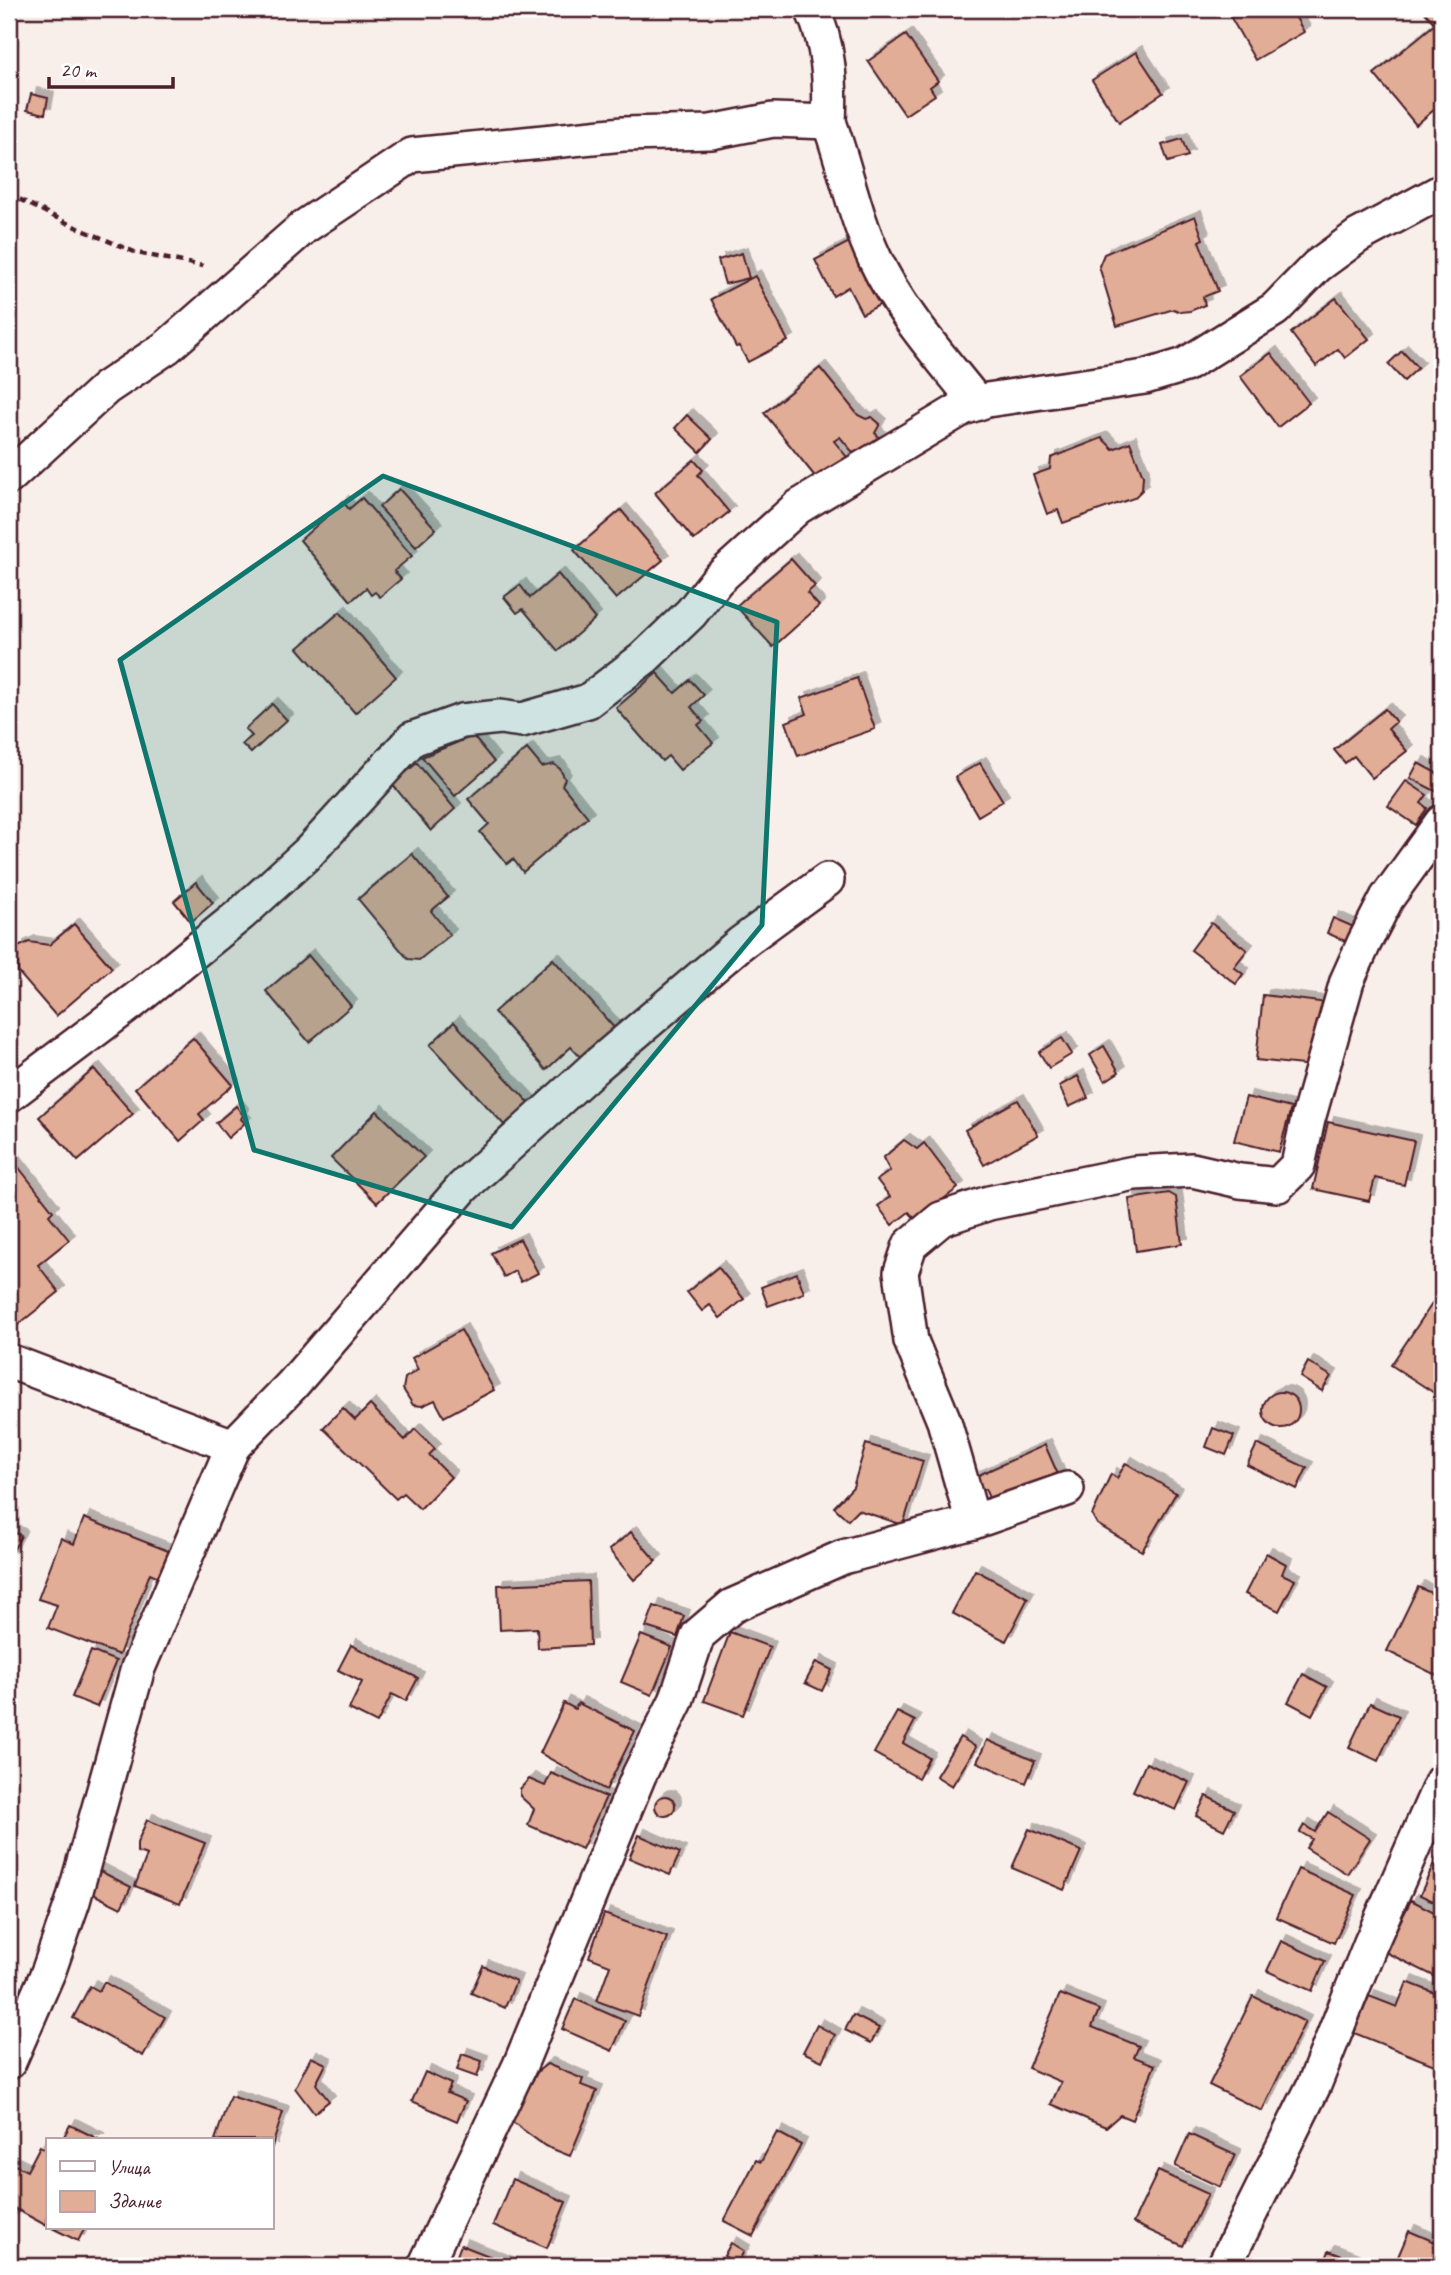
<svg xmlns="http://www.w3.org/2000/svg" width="1451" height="2275" font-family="Caveat,sans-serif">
  <defs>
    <filter id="shadow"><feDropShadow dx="6" dy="-6" stdDeviation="0" flood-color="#0004"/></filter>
  </defs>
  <rect width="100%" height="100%" fill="#f9efea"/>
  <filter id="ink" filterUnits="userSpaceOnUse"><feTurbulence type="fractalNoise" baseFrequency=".0143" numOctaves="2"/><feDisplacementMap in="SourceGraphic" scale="14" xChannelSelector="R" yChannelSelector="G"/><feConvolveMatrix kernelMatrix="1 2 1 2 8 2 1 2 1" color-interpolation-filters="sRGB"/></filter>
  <g filter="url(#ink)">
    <g fill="#e2ad96" stroke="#4a1f2b" stroke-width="2" filter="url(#shadow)">
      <path d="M 1226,9 L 1291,9 L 1304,32 L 1255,60 Z"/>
      <path d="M 1422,9 L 1442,9 L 1442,103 L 1416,125 L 1374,74 L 1435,24 Z"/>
      <path d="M 906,35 L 938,81 L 930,87 L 935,95 L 905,115 L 868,61 Z"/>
      <path d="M 1136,52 L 1163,93 L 1119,122 L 1092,80 Z"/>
      <path d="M 31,94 L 48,98 L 45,114 L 27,110 Z"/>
      <path d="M 1182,139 L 1188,156 L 1168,162 L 1162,145 Z"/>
      <path d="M 1195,216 L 1203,239 L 1199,241 L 1218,291 L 1203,297 L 1205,305 L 1190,311 L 1180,312 L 1174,309 L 1117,326 L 1099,266 L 1104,254 Z"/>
      <path d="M 853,240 L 885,302 L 862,314 L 848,287 L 833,296 L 815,260 Z"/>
      <path d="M 742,253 L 749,278 L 725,284 L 718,260 Z"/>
      <path d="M 755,276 L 788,341 L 748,362 L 739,346 L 736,347 L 711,299 Z"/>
      <path d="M 1336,298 L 1369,339 L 1345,358 L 1338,349 L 1316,366 L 1291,333 Z"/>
      <path d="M 1402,351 L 1418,368 L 1404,381 L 1388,364 Z"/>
      <path d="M 1271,353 L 1309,403 L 1278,427 L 1240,376 Z"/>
      <path d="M 820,368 L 858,415 L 866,419 L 872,417 L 880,424 L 875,433 L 879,437 L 856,456 L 840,437 L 834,441 L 850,461 L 821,484 L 764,413 Z"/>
      <path d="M 687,415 L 712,439 L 700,452 L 675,428 Z"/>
      <path d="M 1102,438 L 1113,449 L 1130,442 L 1143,476 L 1142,490 L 1134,498 L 1063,523 L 1058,510 L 1047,514 L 1033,475 L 1050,469 L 1051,458 Z"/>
      <path d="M 694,460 L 703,470 L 698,475 L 729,512 L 694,540 L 655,493 Z"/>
      <path d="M 399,489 L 436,529 L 416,547 L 379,507 Z"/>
      <path d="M 362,498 L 412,556 L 394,571 L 401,579 L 380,597 L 375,592 L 371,595 L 366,588 L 351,601 L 300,540 L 343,502 L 349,509 Z"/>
      <path d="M 621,510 L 663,560 L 616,599 L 574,550 Z"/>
      <path d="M 791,559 L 815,586 L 807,593 L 819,606 L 773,647 L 736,606 Z"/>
      <path d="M 558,574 L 595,619 L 558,651 L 523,609 L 517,613 L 504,597 L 520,585 L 530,598 Z"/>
      <path d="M 340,612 L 396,677 L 355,713 L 298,648 Z"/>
      <path d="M 657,673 L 675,693 L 690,680 L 704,695 L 691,707 L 703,721 L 698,725 L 713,743 L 680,770 L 668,756 L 662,761 L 616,708 Z"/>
      <path d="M 857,678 L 875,729 L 798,756 L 786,722 L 807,714 L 801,698 Z"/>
      <path d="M 272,704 L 287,720 L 251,753 L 242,744 L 252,736 L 245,729 Z"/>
      <path d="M 1385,709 L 1396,722 L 1388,729 L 1407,751 L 1372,778 L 1354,756 L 1345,763 L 1334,750 Z"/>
      <path d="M 473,736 L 494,762 L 455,796 L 422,757 Z"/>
      <path d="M 527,749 L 542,767 L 554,764 L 560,769 L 565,779 L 562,785 L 588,817 L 523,872 L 513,859 L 507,864 L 480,832 L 489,824 L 468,799 Z"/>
      <path d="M 417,763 L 455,809 L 431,831 L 392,784 Z"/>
      <path d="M 980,763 L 1003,801 L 978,816 L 955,777 Z"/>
      <path d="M 1418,763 L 1442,776 L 1441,794 L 1410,778 Z"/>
      <path d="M 1406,781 L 1427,795 L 1421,803 L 1427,808 L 1416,825 L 1388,806 Z"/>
      <path d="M 412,854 L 448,897 L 431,911 L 450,935 L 419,960 L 408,959 L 358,899 Z"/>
      <path d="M 196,882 L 213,903 L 191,922 L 174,901 Z"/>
      <path d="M 1333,918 L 1361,930 L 1354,945 L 1327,933 Z"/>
      <path d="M 1211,923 L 1247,950 L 1234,967 L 1243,974 L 1236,984 L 1191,950 Z"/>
      <path d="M 74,924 L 112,968 L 56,1016 L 18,972 L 18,947 L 29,942 L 49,945 Z"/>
      <path d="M 308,955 L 351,1006 L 309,1042 L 266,991 Z"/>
      <path d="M 553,959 L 617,1031 L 584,1061 L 571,1047 L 546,1070 L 494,1012 Z"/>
      <path d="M 1263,995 L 1328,1003 L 1321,1067 L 1256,1060 Z"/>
      <path d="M 454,1022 L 533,1107 L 508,1129 L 430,1045 Z"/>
      <path d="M 193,1038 L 233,1085 L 199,1114 L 204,1120 L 180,1141 L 135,1088 Z"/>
      <path d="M 1062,1038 L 1072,1054 L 1049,1068 L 1039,1052 Z"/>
      <path d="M 1104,1046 L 1119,1072 L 1105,1081 L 1090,1055 Z"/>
      <path d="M 94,1069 L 133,1114 L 78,1161 L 39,1117 Z"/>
      <path d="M 1078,1076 L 1088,1098 L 1069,1107 L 1059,1086 Z"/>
      <path d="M 1246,1097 L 1291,1108 L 1279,1152 L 1234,1141 Z"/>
      <path d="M 1018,1100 L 1038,1135 L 984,1165 L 965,1130 Z"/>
      <path d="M 236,1106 L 243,1115 L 241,1119 L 245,1123 L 228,1138 L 216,1123 Z"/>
      <path d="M 377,1111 L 424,1157 L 377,1203 L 331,1158 Z"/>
      <path d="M 1328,1122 L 1414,1141 L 1404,1185 L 1375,1178 L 1369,1201 L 1313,1189 Z"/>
      <path d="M 904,1140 L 917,1149 L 924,1143 L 958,1188 L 916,1220 L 909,1212 L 892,1225 L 878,1206 L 890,1197 L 877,1180 L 890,1171 L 883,1158 Z"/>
      <path d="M 9,1155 L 53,1211 L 49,1215 L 69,1240 L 38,1265 L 59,1292 L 9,1332 Z"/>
      <path d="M 1169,1193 L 1176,1197 L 1182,1244 L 1136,1251 L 1129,1199 Z"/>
      <path d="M 520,1239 L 538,1273 L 521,1282 L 515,1271 L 504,1277 L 491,1253 Z"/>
      <path d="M 718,1267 L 744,1299 L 720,1318 L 710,1305 L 702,1311 L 687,1292 Z"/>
      <path d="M 797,1273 L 804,1293 L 768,1306 L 761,1287 Z"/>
      <path d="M 1440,1292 L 1442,1294 L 1442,1398 L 1391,1365 Z"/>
      <path d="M 461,1330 L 494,1390 L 444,1417 L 435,1400 L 422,1406 L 413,1405 L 403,1389 L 405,1378 L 418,1370 L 412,1358 Z"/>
      <path d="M 1308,1362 L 1331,1376 L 1322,1391 L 1300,1377 Z"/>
      <circle cx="1281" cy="1410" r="18"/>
      <path d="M 370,1405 L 405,1440 L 415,1429 L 435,1449 L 429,1455 L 451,1477 L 420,1509 L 403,1493 L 396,1499 L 323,1428 L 343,1408 L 355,1420 Z"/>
      <path d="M 1213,1428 L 1234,1436 L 1226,1455 L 1206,1447 Z"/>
      <path d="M 866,1444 L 923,1461 L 903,1525 L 858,1510 L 848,1520 L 834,1507 L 853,1487 Z"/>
      <path d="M 1257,1444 L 1307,1468 L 1297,1489 L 1247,1465 Z"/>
      <path d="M 1045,1445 L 1060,1479 L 994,1509 L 985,1489 L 980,1491 L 974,1477 Z"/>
      <path d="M 1126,1463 L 1176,1493 L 1142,1551 L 1097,1524 L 1092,1515 L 1111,1474 L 1117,1478 Z"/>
      <path d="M 84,1518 L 171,1552 L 161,1578 L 150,1573 L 119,1655 L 48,1628 L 57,1605 L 38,1599 L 61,1538 L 74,1544 Z"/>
      <path d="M 9,1530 L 21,1536 L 9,1558 Z"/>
      <path d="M 631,1532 L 656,1561 L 634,1580 L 609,1550 Z"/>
      <path d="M 1266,1553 L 1286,1564 L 1282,1574 L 1295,1580 L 1279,1611 L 1245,1594 Z"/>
      <path d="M 975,1570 L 1028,1598 L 1006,1641 L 952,1613 Z"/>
      <path d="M 588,1581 L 590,1645 L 538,1648 L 537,1628 L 500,1630 L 498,1585 Z"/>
      <path d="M 1418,1587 L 1442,1598 L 1442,1678 L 1387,1651 Z"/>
      <path d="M 654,1606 L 684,1616 L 677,1637 L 646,1627 Z"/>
      <path d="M 730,1632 L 770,1647 L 743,1715 L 704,1701 Z"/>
      <path d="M 641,1635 L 672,1647 L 652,1695 L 621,1682 Z"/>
      <path d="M 351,1645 L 418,1678 L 406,1701 L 392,1694 L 377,1723 L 349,1709 L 362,1682 L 338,1670 Z"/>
      <path d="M 91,1651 L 116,1661 L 97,1707 L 72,1697 Z"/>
      <path d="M 816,1662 L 832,1670 L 822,1691 L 805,1683 Z"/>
      <path d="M 1303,1674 L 1327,1687 L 1312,1715 L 1288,1702 Z"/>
      <path d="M 564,1703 L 575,1709 L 578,1703 L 635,1731 L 606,1790 L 540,1753 Z"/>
      <path d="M 1370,1703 L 1399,1716 L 1378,1761 L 1349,1747 Z"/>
      <path d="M 897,1712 L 915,1721 L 903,1743 L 929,1758 L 918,1778 L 874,1753 Z"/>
      <path d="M 960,1737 L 976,1747 L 952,1786 L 936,1776 Z"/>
      <path d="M 987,1740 L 1035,1761 L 1026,1783 L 977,1762 Z"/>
      <path d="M 1146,1763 L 1189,1782 L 1176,1810 L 1133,1791 Z"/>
      <path d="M 551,1773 L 606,1797 L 582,1849 L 528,1825 L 534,1809 L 520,1796 L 520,1789 L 529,1779 L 545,1786 Z"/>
      <path d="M 1206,1796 L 1234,1810 L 1224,1830 L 1196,1816 Z"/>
      <circle cx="665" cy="1806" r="10"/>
      <path d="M 1328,1812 L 1370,1839 L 1347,1874 L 1306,1848 L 1312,1839 L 1300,1832 L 1304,1825 L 1315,1832 Z"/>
      <path d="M 147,1820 L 205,1843 L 180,1904 L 135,1886 L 147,1855 L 137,1852 L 137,1843 Z"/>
      <path d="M 1029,1829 L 1081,1851 L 1064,1890 L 1012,1868 Z"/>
      <path d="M 639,1835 L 680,1853 L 670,1875 L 629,1858 Z"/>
      <path d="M 1442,1845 L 1442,1905 L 1420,1895 Z"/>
      <path d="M 1298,1869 L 1356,1895 L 1334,1943 L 1276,1917 Z"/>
      <path d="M 98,1870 L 131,1887 L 121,1908 L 87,1891 Z"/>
      <path d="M 1411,1900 L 1442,1916 L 1442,1980 L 1385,1952 Z"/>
      <path d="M 604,1914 L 667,1937 L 638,2016 L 597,2001 L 610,1965 L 589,1957 Z"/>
      <path d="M 1281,1941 L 1325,1961 L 1312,1991 L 1267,1971 Z"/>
      <path d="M 483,1966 L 516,1981 L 505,2008 L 471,1993 Z"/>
      <path d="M 104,1982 L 165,2017 L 143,2056 L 73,2018 L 90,1986 L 99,1991 Z"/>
      <path d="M 1407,1982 L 1442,1996 L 1442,2068 L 1354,2033 L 1369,1996 L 1397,2007 Z"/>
      <path d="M 1060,1994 L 1099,2010 L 1092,2027 L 1139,2046 L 1134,2057 L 1155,2065 L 1132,2120 L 1120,2115 L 1106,2127 L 1051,2104 L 1061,2082 L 1028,2068 Z"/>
      <path d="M 1253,1996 L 1305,2022 L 1262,2111 L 1209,2085 Z"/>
      <path d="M 575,1999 L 625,2021 L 612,2051 L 562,2029 Z"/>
      <path d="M 853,2015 L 879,2028 L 871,2043 L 845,2030 Z"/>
      <path d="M 817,2025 L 835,2035 L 822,2061 L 803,2052 Z"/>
      <path d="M 462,2054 L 482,2061 L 477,2077 L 457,2070 Z"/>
      <path d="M 311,2057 L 326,2064 L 316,2084 L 329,2101 L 314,2113 L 295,2088 Z"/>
      <path d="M 547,2064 L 583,2079 L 581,2085 L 597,2091 L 570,2156 L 545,2146 L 510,2120 L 538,2071 Z"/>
      <path d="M 425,2072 L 451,2084 L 447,2093 L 466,2101 L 457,2121 L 412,2101 Z"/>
      <path d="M 230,2096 L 283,2112 L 271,2150 L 271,2140 L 215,2140 Z"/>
      <path d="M 70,2125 L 100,2140 L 62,2140 Z"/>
      <path d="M 777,2132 L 801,2145 L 753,2236 L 724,2221 L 756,2160 L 761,2162 Z"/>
      <path d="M 1189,2134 L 1235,2155 L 1220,2187 L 1175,2166 Z"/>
      <path d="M 40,2146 L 47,2150 L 47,2226 L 16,2209 L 10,2221 L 9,2162 L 27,2171 Z"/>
      <path d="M 1158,2171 L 1208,2194 L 1183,2246 L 1133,2223 Z"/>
      <path d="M 512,2179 L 566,2202 L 547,2248 L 493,2225 Z"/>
      <path d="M 52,2228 L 85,2228 L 78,2241 Z"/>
      <path d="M 1409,2231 L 1442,2245 L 1442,2266 L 1394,2266 Z"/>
      <path d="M 731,2243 L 744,2251 L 737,2264 L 724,2256 Z"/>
      <path d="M 461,2245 L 512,2265 L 512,2266 L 453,2266 Z"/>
      <path d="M 1329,2251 L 1353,2260 L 1351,2266 L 1323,2266 Z"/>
    </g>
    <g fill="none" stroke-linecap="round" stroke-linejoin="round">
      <g stroke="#4a1f2b" stroke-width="38">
        <g id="street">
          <path d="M 829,122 C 846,168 854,215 875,259 C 901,314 940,356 977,403"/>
          <path d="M 9,477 L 106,388 L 167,347 L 304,227 L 412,155 L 623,134 L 711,132 L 773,120 L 829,122 C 831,83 829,44 812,9"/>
          <path d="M 9,1095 L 135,1000 L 241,914 L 309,852 L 412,739 L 462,721 L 500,717 L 522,720 L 588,701 L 644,658 L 691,613 L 717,580 L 798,507 L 963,408 L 987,400 L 1145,377 L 1185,365 L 1275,309 L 1317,266 L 1358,236 L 1442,191"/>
          <path d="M 9,1361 L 233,1446 L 138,1668 L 73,1901 L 49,1970 L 9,2062"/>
          <path d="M 233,1446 L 292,1385 L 463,1187 L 596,1066 L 741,943 L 827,880"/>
          <path d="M 973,1522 L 944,1421 L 911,1341 L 901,1272 L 910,1245 L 941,1219 L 989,1203 L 1134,1173 L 1192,1170 L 1240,1181 L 1278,1185 L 1298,1165 L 1308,1119 L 1347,981 L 1364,943 L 1387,898 L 1442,822"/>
          <path d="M 425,2266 L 520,2065 L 639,1775 L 676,1701 L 698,1635 L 732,1606 L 843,1557 L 973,1522 L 1067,1489"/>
          <path d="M 1224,2266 L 1314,2085 L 1370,1945 L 1442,1781"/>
        </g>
      </g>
      <path stroke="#4a1f2b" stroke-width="4.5" stroke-dasharray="7 5" stroke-linecap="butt" d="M 9,194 L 71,225 L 137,253 L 203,266"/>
      <use href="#street" stroke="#fff" stroke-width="33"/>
    </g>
  </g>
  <path fill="#0f766e" fill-opacity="0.2" stroke="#0f766e" stroke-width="5" stroke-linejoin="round" d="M 383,476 L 777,622 L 762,925 L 512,1227 L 254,1150 L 120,660 Z"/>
  <rect width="1451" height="2275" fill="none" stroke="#fff" stroke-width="35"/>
  <rect x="18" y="18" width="1416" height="2240" fill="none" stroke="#4a1f2b" stroke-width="2.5" filter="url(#ink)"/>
  <rect x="46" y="2138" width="228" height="91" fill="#ffffff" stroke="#b7a5aa" stroke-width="2"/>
  <rect x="60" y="2161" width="35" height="10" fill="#ffffff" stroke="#b7a5aa" stroke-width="2"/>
  <text x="108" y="2174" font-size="21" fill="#4a1f2b">Улица</text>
  <rect x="60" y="2191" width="35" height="21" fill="#e2ad96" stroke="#b7a5aa" stroke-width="2"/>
  <text x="108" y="2208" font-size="21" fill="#4a1f2b">Здание</text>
  <path d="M49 77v10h124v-10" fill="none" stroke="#4a1f2b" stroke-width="3.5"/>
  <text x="60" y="77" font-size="21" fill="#4a1f2b" stroke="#ffffff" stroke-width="5" paint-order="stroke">20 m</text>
</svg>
